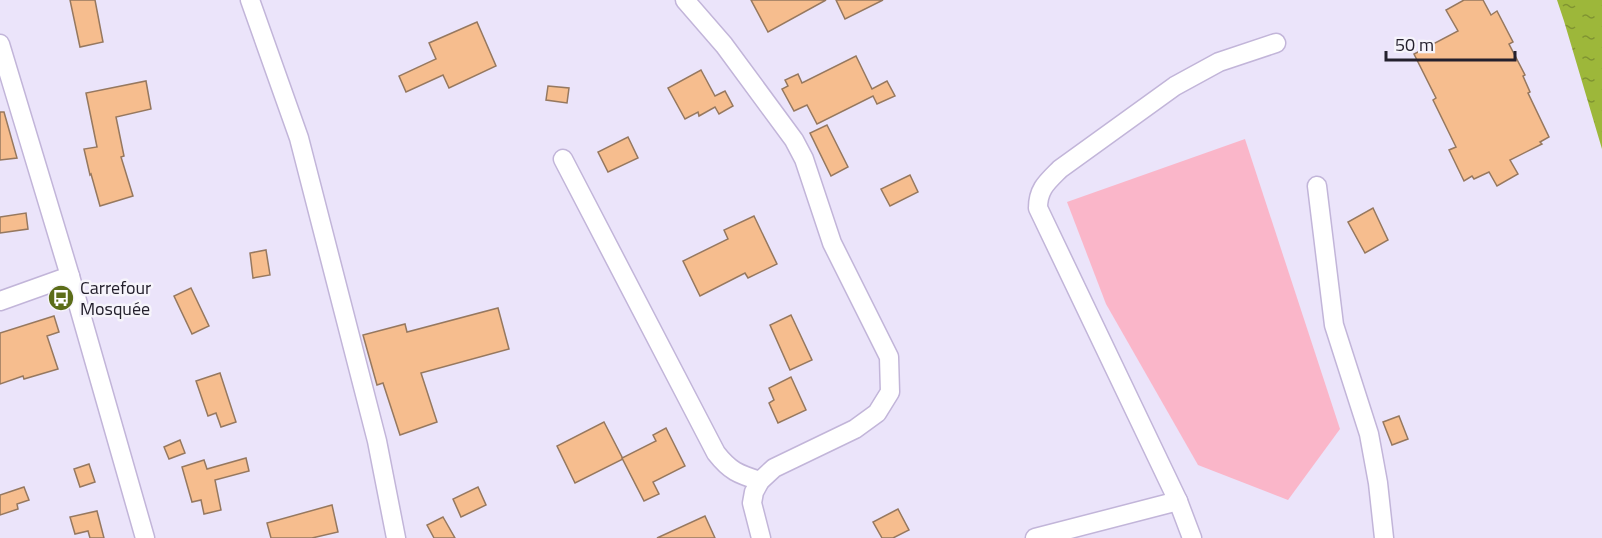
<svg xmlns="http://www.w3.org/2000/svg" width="1602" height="538" font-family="'Titillium Web',sans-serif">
  <defs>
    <pattern id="water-ripples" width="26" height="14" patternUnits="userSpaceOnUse" patternTransform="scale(1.5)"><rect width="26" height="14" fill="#9db73a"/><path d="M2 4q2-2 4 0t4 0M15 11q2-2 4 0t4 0" fill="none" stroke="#809431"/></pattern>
  </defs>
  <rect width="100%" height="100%" fill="#ebe4fa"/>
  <path fill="#fab6c9" d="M 1245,139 L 1340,429 L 1288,500 L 1198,465 L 1106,304 L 1067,202 Z"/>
  <path fill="url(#water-ripples)" d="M 1557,0 L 1602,0 L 1602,149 L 1564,21 Z"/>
  <g fill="#f6bd8e" stroke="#96785f" stroke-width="1.5">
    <path d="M 70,0 L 95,0 L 103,42 L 80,47 Z"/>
    <path d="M 751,0 L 826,0 L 768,32 Z"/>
    <path d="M 836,0 L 883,0 L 845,19 Z"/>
    <path d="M 1464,0 L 1483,0 L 1491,15 L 1497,11 L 1513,42 L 1509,44 L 1525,75 L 1523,76 L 1530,92 L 1528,93 L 1549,137 L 1540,142 L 1542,144 L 1510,160 L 1518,174 L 1497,186 L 1489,172 L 1474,179 L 1472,176 L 1464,181 L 1449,150 L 1456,147 L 1433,100 L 1436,98 L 1414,54 L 1458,31 L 1446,10 Z"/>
    <path d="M 477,22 L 496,66 L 449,88 L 443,75 L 406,92 L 399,76 L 436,59 L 429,43 Z"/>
    <path d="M 856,56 L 872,89 L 887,81 L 895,96 L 877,104 L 873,96 L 817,124 L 807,105 L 794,111 L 782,89 L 788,86 L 785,80 L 798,74 L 802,83 Z"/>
    <path d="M 701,70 L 715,96 L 725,91 L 733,106 L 719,114 L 715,107 L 699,116 L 698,112 L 685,119 L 668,88 Z"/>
    <path d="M 146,81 L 151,109 L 116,117 L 124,156 L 121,157 L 133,196 L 100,206 L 91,174 L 90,175 L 84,149 L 97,147 L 86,93 Z"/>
    <path d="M 548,86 L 569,88 L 567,103 L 546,100 Z"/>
    <path d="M 0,112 L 4,112 L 17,158 L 0,160 Z"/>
    <path d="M 827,125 L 848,167 L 831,176 L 810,133 Z"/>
    <path d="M 628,137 L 638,158 L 608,172 L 598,152 Z"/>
    <path d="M 910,175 L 918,192 L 890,206 L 881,189 Z"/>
    <path d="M 1373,208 L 1388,240 L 1365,253 L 1348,222 Z"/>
    <path d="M 26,213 L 28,229 L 0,233 L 0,217 Z"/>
    <path d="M 754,216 L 777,264 L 748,278 L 745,273 L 700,296 L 683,261 L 728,239 L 724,230 Z"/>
    <path d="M 266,250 L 270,275 L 253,278 L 250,253 Z"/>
    <path d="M 191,288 L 209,326 L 192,334 L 174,296 Z"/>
    <path d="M 498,308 L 509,349 L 421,373 L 437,422 L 400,435 L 383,383 L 377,385 L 363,335 L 405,324 L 407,332 Z"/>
    <path d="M 791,315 L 812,360 L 790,370 L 770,325 Z"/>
    <path d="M 54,316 L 59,332 L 47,336 L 58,369 L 24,379 L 23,376 L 0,384 L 0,333 Z"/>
    <path d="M 220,373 L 236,422 L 221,427 L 216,413 L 208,416 L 196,381 Z"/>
    <path d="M 791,377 L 806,410 L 778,423 L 769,403 L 774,400 L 769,388 Z"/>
    <path d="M 1399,416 L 1408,439 L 1392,445 L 1383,422 Z"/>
    <path d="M 604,422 L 623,459 L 575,483 L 557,446 Z"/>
    <path d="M 666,428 L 685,466 L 653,482 L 659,494 L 644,501 L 622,458 L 656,441 L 653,435 Z"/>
    <path d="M 180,440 L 185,453 L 169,459 L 164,447 Z"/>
    <path d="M 246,458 L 249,471 L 215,480 L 221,510 L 204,514 L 201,500 L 192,502 L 182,467 L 204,460 L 207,469 Z"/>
    <path d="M 89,464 L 95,482 L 80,487 L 74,469 Z"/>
    <path d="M 24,487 L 29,500 L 17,504 L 18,509 L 0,515 L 0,495 Z"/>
    <path d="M 478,487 L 486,505 L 461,517 L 453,499 Z"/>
    <path d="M 332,505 L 338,532 L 312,538 L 271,538 L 267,523 Z"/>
    <path d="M 898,509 L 909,530 L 893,538 L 882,538 L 873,522 Z"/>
    <path d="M 97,511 L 104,538 L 90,538 L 88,531 L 75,534 L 70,517 Z"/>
    <path d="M 705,516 L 715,538 L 657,538 Z"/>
    <path d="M 443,517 L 455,538 L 434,538 L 427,525 Z"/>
  </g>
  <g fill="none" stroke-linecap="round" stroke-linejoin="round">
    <g stroke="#c2b5d9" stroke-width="21">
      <g id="minor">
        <path d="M 250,0 L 299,138 L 377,441 L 396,538"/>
        <path d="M 685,0 L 724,45 L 794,140 L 804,159 L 832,243 L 889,357 L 890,392 L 877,413 L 855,429 L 774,468 L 760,481 L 754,492 L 752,503 L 761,538"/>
        <path d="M 0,44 L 70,276 L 145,538"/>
        <path d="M 563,159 L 716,453 C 730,471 738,474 760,481"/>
        <path d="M 1317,186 L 1334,325 L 1369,434 L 1378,483 L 1384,538"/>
        <path d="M 0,301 L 70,276"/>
        <path d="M 1035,538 L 1178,501"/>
        <path d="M 1192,538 L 1178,501 L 1038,208 C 1038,189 1047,182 1060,169 L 1175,86 L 1219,62 L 1276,43"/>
      </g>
    </g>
    <use href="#minor" stroke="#fff" stroke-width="18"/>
  </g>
  <defs>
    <g id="bus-disc" transform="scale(1.35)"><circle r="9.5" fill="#5c6d19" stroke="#f6f4fb"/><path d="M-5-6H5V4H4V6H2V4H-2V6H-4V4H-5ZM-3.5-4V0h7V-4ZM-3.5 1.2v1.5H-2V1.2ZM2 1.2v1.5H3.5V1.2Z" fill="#fff"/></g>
  </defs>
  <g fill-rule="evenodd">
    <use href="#bus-disc" x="61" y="298"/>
  </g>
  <g text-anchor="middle" stroke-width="5" stroke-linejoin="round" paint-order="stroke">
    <g font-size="18" fill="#24202d" stroke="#f6f4fb" text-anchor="start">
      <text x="80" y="294">Carrefour<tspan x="80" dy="21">Mosquée</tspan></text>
    </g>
  </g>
  <path d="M1386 51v9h129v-9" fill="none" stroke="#24202d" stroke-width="3"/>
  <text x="1395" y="51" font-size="18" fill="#24202d" stroke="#f6f4fb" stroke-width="4.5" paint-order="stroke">50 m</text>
</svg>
